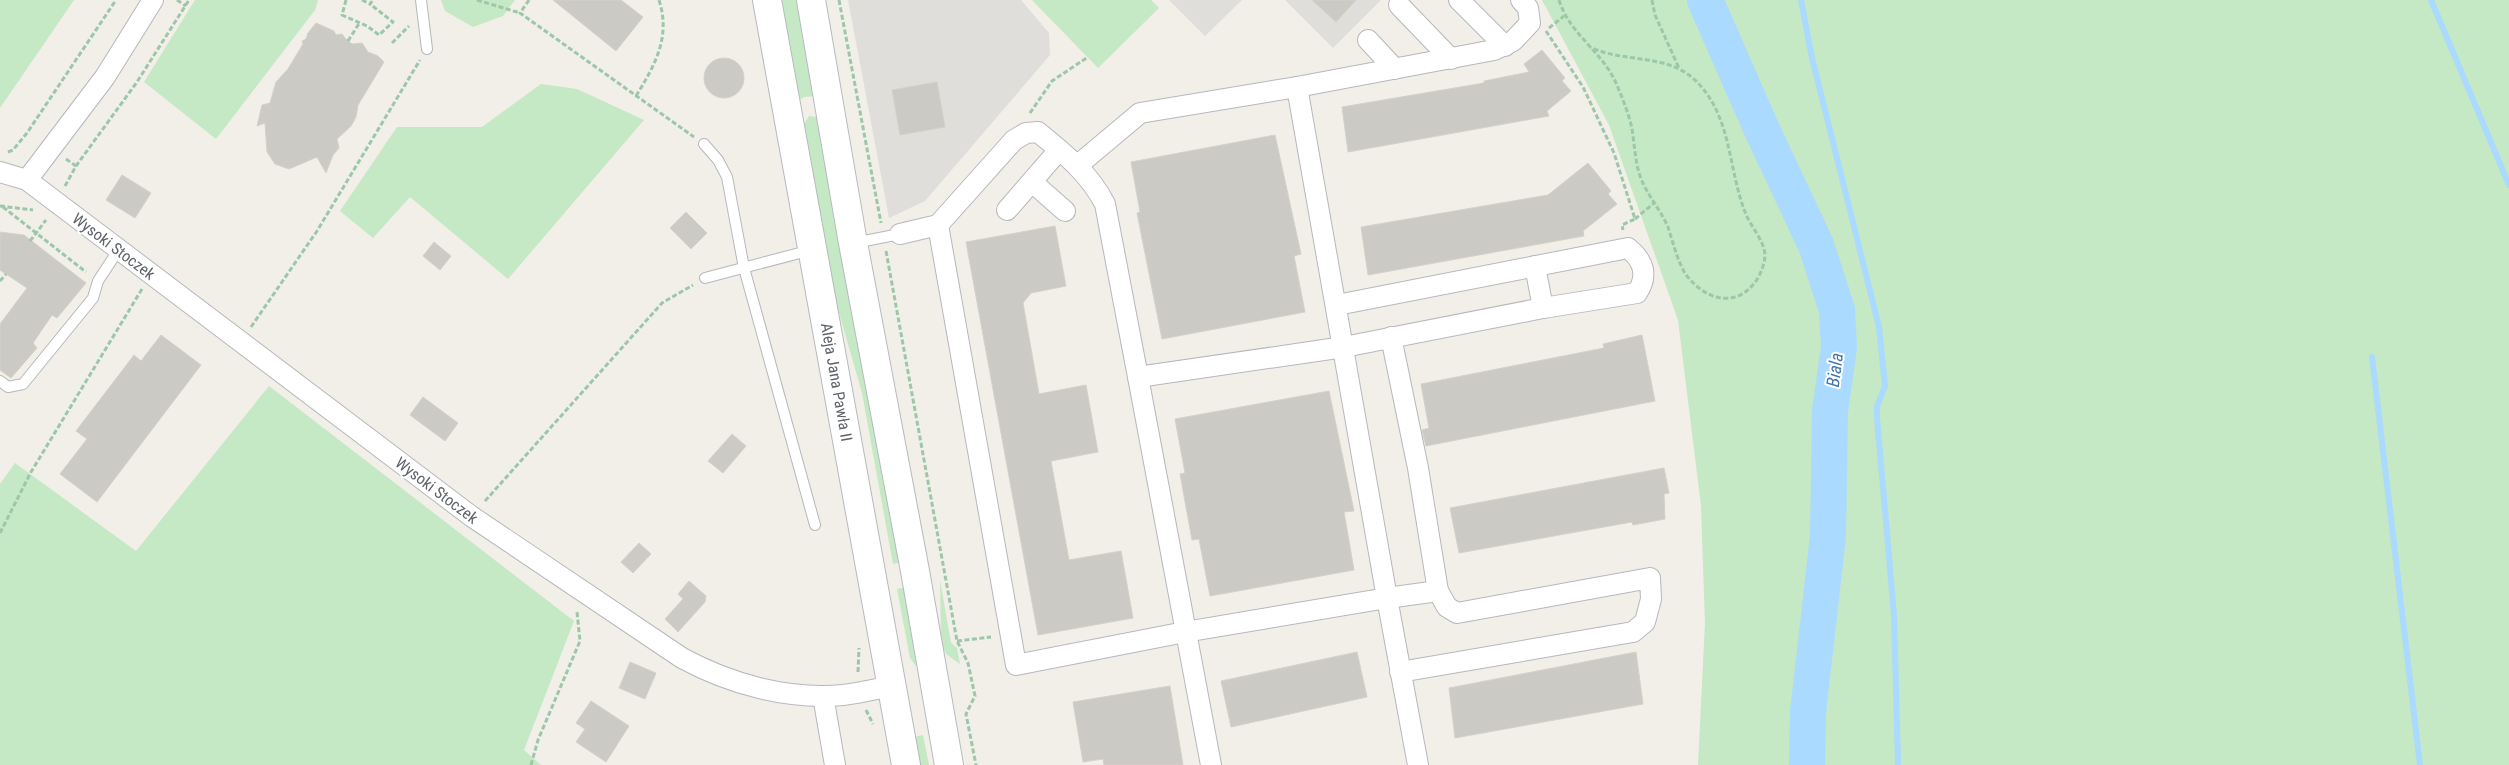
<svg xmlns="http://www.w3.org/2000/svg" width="2509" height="765" font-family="'Roboto Condensed',sans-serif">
  <rect width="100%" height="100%" fill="#f1efe8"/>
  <g fill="#e0deda">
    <path d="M 848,0 L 1021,0 L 1049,33 L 1050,55 L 925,201 L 889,218 Z"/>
    <path d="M 1169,0 L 1242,0 L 1205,36 Z"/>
    <path d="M 1285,0 L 1381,0 L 1333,48 Z"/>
  </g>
  <g fill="#c5e8c5">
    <path d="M 0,0 L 74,0 L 0,108 Z"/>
    <path d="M 195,0 L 318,0 L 315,10 L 216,139 L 144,82 Z"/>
    <path d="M 441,0 L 515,0 L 503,16 L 473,27 L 445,11 Z"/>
    <path d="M 780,0 L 799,0 L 817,96 L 804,97 L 799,100 Z"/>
    <path d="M 1032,0 L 1151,0 L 1159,8 L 1098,68 Z"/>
    <path d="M 1542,0 L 2509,0 L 2509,765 L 1698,765 L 1705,623 L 1701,506 L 1678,320 L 1609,125 Z"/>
    <path d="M 541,84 L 577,89 L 644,120 L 508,279 L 410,197 L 373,238 L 340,211 L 397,127 L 482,127 Z"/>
    <path d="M 809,116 L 818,117 L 902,562 L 893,564 L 862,393 L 834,295 L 803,126 Z"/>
    <path d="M 269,386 L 574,621 L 524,750 L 541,765 L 0,765 L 0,484 L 15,463 L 136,551 Z"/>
    <path d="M 940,580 L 951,643 L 957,648 L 960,664 L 946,654 L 941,643 Z"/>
    <path d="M 907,587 L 918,662 L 916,666 L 910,658 L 897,589 Z"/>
    <path d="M 923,735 L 929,765 L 919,765 L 914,737 Z"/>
  </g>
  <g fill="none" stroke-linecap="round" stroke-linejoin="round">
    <g stroke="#aadaff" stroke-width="6">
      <path d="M 1801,0 L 1812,58 L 1879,327 L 1885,386 L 1877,406 L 1877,418 L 1894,615 L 1898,765"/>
      <path d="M 2431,0 L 2509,185"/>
      <path d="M 2372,357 L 2420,765"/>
    </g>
    <path stroke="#aadaff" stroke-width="36" d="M 1705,0 L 1762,130 L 1816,245 L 1837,310 L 1839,347 L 1830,411 L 1828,536 L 1808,712 L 1807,765"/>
  </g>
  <g fill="#cccac5" stroke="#d6d1c6">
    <path d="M 553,0 L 621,0 L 643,17 L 616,51 Z"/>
    <path d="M 1312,0 L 1356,0 L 1336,22 Z"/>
    <path d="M 316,23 L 334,31 L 336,35 L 342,34 L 345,38 L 352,44 L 362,43 L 368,52 L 378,56 L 384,62 L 358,105 L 356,117 L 351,126 L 337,139 L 339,148 L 333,155 L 326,173 L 317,157 L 289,169 L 275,164 L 267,152 L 265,123 L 257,126 L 262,105 L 270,103 L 276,82 L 288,69 L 303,44 L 302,41 L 306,39 L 308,33 Z"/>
    <path d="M 1542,50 L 1565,78 L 1562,81 L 1571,91 L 1547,111 L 1549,116 L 1348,152 L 1342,107 L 1484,83 L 1484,81 L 1529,72 L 1524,64 Z"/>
    <circle cx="724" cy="78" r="20"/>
    <path d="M 937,82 L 945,127 L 900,135 L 892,90 Z"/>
    <path d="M 1275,135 L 1301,254 L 1294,256 L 1305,312 L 1162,339 L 1137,213 L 1140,212 L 1131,162 Z"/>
    <path d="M 1588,163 L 1611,191 L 1608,194 L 1617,204 L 1583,231 L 1584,236 L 1368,275 L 1361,227 L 1548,195 Z"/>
    <path d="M 122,175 L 151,193 L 135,218 L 106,200 Z"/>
    <path d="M 686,212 L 707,233 L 691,249 L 670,228 Z"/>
    <path d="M 1055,226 L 1066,286 L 1031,293 L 1023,303 L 1039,394 L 1086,385 L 1098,452 L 1051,461 L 1069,560 L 1121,551 L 1133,618 L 1038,635 L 966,242 Z"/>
    <path d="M 0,232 L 24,235 L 86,283 L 57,318 L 52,315 L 33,343 L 37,348 L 11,378 L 0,370 L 0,324 L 27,288 L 0,270 Z"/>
    <path d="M 434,242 L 451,256 L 440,270 L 423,256 Z"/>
    <path d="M 161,335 L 201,365 L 97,502 L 60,474 L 87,439 L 76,431 L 134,355 L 141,361 Z"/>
    <path d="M 1642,335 L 1655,401 L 1426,446 L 1422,430 L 1429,428 L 1421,384 L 1604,348 L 1603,344 Z"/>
    <path d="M 1329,391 L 1354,511 L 1344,512 L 1354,570 L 1210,596 L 1199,539 L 1192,540 L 1180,474 L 1185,473 L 1175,419 Z"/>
    <path d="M 423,397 L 458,423 L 445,441 L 410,415 Z"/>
    <path d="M 732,434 L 746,446 L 723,473 L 708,461 Z"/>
    <path d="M 1664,468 L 1669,493 L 1664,494 L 1665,519 L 1633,525 L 1632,522 L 1459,553 L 1450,508 Z"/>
    <path d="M 639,543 L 651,554 L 633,573 L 621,562 Z"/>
    <path d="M 689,581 L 706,596 L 705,602 L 678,632 L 665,619 L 683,599 L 678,594 Z"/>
    <path d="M 1357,652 L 1367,697 L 1231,727 L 1221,681 Z"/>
    <path d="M 1636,652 L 1643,704 L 1455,738 L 1449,688 Z"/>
    <path d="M 630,662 L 656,673 L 645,699 L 619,688 Z"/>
    <path d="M 1170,686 L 1183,765 L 1104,765 L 1103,759 L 1083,762 L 1073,702 Z"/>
    <path d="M 591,701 L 629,726 L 606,762 L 576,742 L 585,729 L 576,723 Z"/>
  </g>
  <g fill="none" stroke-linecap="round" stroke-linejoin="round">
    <g stroke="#b5b8bc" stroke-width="12">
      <g id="lane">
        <path d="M 421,0 L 427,49"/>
        <path d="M 704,144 L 718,160 L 727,177 L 744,268 L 815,525"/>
        <path d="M 854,243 L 900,234"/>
        <path d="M 705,278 L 811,250"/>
        <path d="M 0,381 L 8,387 L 23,384 L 93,298 L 98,281 L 119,249"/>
      </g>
    </g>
    <g stroke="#b5b8bc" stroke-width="22">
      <g id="street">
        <path d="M 1459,0 L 1505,46"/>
        <path d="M 1399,5 L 1451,59"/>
        <path d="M 1368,40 L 1395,69"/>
        <path d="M 1297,87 L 1494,50 L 1513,41 L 1530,23 L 1528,8 L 1521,0"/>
        <path d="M 0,172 L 27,180 L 471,516 L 682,658 C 730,684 787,700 843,695 C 859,693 876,689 892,686"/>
        <path d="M 27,180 L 105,77 L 153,0"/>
        <path d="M 1032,182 L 1065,211"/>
        <path d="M 1007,210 L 1059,150"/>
        <path d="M 938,225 L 1016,665 L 1185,632 L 1387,598 L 1297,87 L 1140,113 L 1078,165"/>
        <path d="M 900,234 L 938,225 L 1014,140 L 1026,133 L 1038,132 C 1065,154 1089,173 1105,204 L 1138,377 L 1344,347 L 1543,308 L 1637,293 C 1649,275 1643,260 1628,248 L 1337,305"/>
        <path d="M 1535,266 L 1543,308"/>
        <path d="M 1391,337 L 1418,468 L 1438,591 L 1387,598 L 1418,765"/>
        <path d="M 1138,377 L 1211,765"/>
        <path d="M 1400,672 L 1633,632 L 1645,622 L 1651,599 L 1650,578 L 1457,613 L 1447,607 L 1438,591"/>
        <path d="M 823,696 L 835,765"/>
      </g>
    </g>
    <g stroke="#b6babf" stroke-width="30">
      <g id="secondary">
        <path d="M 767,0 L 906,765"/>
        <path d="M 811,0 L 853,243 L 915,571 L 949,765"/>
      </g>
    </g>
    <g stroke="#9cc7a9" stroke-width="3" stroke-dasharray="5 2.5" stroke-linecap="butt">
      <path d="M 177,0 L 186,6"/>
      <path d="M 346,0 L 342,15 L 367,26 L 379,35 L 393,22 L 370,4"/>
      <path d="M 362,0 L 370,4 L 373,0"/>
      <path d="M 477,0 L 520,13"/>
      <path d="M 529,0 L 520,13 L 694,137"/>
      <path d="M 839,0 L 881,223"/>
      <path d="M 1559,0 C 1570,35 1602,51 1616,83 C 1622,97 1629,114 1632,129 C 1635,147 1635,165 1642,181 C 1649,197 1661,211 1668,227 C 1673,242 1678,264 1687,276 C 1706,300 1736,309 1756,281 C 1761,273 1764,266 1765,256 C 1765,241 1750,226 1745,212 C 1728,168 1732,119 1698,83 C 1669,52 1625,64 1590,47"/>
      <path d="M 1652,0 L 1655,15 L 1679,68"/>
      <path d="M 1549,28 L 1564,16"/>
      <path d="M 1546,31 L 1583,87 L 1614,153 L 1635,219 L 1622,225 L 1623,230"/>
      <path d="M 348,41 L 360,22"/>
      <path d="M 392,43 L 409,26"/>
      <path d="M 636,96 C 655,65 671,37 659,0"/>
      <path d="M 1030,113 L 1052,81 L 1088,57"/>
      <path d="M 8,152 L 13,150 L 27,133 L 116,0"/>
      <path d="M 66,159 L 76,166"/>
      <path d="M 65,186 L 76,166 L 137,82 L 189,0"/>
      <path d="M 0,206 L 33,210"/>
      <path d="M 3,207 L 86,272"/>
      <path d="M 1635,219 L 1654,203"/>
      <path d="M 30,241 L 46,220"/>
      <path d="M 886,251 L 957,641 L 968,663 L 975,696 L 966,714 L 976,765"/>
      <path d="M 0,281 L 6,274"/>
      <path d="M 251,327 L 317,231 L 420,60"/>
      <path d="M 485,501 L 662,303 L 693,285"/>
      <path d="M 0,533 L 31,472 L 142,289"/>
      <path d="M 957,641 L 991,637"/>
      <path d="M 858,672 L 859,648"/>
      <path d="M 866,710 L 873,724"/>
      <path d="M 531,765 L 538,740 L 580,641 L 577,612"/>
    </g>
    <use href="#lane" stroke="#fff" stroke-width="10"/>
    <use href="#street" stroke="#fff" stroke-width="20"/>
    <use href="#secondary" stroke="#fff" stroke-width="28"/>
  </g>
  <g text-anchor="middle" stroke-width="4" stroke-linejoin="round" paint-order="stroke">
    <g font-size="16" fill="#5f6368" stroke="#fff">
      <text transform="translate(114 246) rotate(37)" y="6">Wysoki Stoczek</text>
      <text transform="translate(837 382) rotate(80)" y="6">Aleja Jana Pawła II</text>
      <text transform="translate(437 490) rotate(37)" y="6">Wysoki Stoczek</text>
    </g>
    <g font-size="18" font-style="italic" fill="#4174aa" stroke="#fff">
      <text transform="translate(1835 370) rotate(-83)" y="6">Biala</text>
    </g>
  </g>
</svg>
